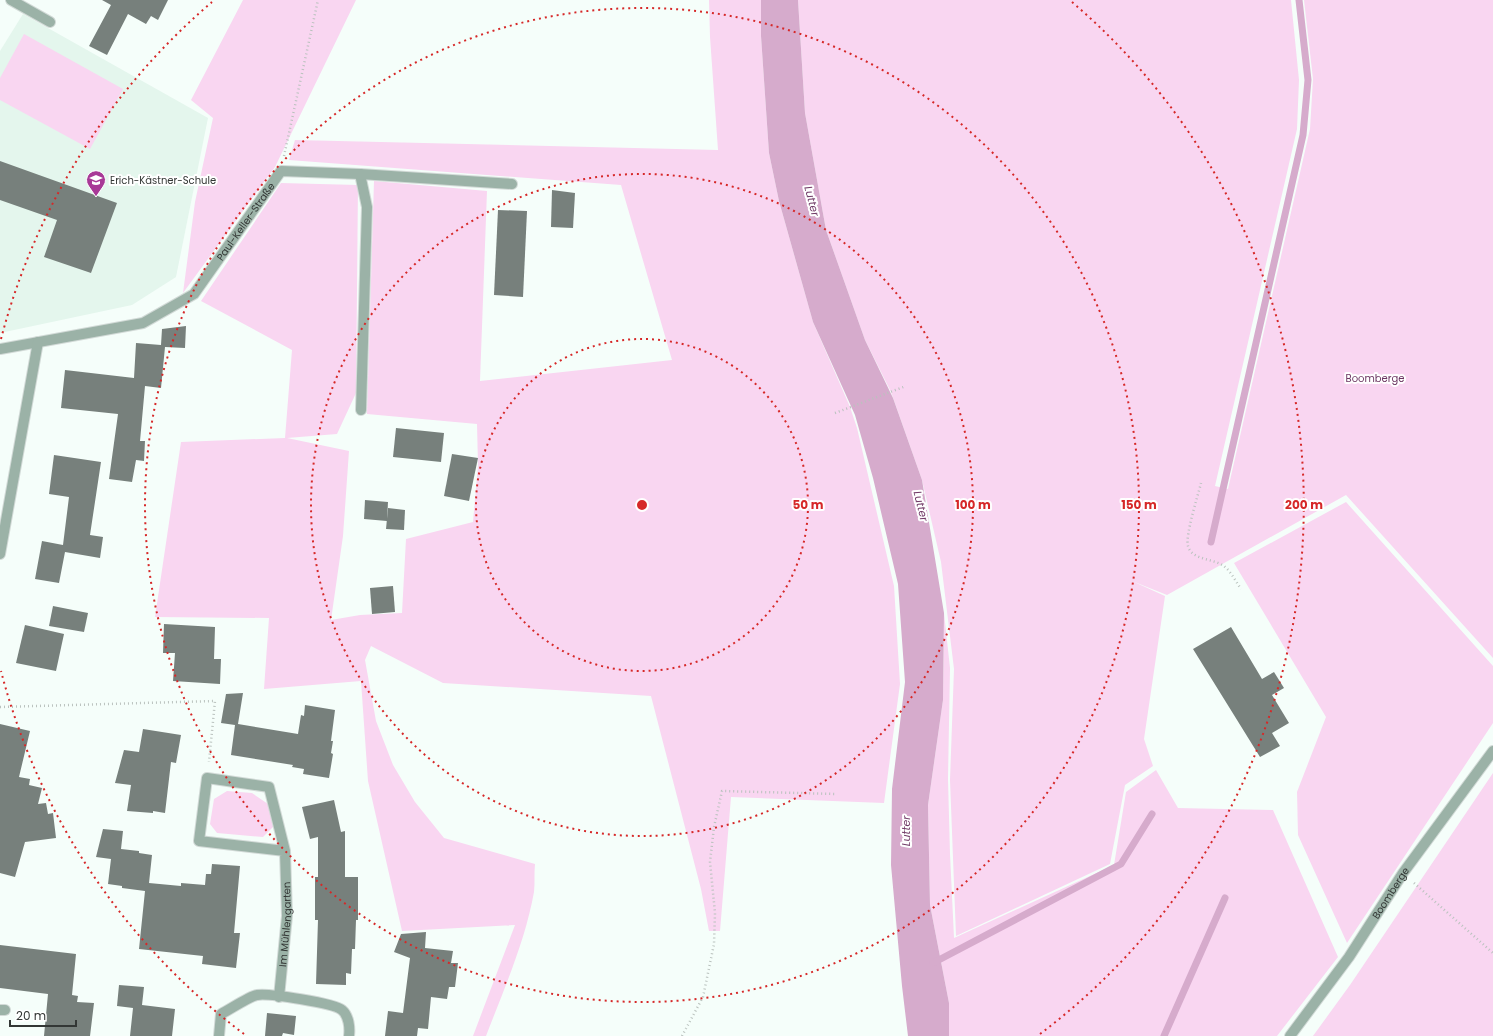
<svg xmlns="http://www.w3.org/2000/svg" width="1493" height="1036" font-family="Poppins,sans-serif">
  <rect width="100%" height="100%" fill="#f5fefa"/>
  <path fill="#e4f6ed" d="M 23,14 L 208,118 L 176,277 L 132,305 L 0,333 L 0,51 Z"/>
  <g fill="#f9d6f1">
    <path d="M 243,0 L 356,0 L 275,167 L 183,293 L 195,202 L 213,118 L 191,100 Z"/>
    <path d="M 709,0 L 761,0 L 761,36 L 769,153 L 779,201 L 813,322 L 850,407 L 857,428 L 894,586 L 900,684 L 884,803 L 731,797 L 720,931 L 709,931 L 701,889 L 651,696 L 443,683 L 371,646 L 365,660 L 376,721 L 393,765 L 415,802 L 444,838 L 535,864 C 534,873 535,883 534,892 C 525,942 504,989 486,1036 L 473,1036 L 515,925 L 402,931 L 368,781 L 361,681 L 264,689 L 269,618 L 155,617 L 181,442 L 285,438 L 292,350 L 201,301 L 281,183 L 358,185 L 356,393 L 337,434 L 287,438 L 349,451 L 343,536 L 331,620 L 360,615 L 402,613 L 406,539 L 473,522 L 478,465 L 477,424 L 367,414 L 374,181 L 487,191 L 480,381 L 672,360 L 621,185 L 289,160 L 295,140 L 718,150 L 710,37 Z"/>
    <path d="M 798,0 L 1291,0 L 1299,80 L 1297,129 L 1215,486 L 1228,489 L 1310,129 L 1313,79 L 1304,0 L 1493,0 L 1493,658 L 1346,495 L 1167,595 L 1132,581 L 1165,596 L 1144,739 L 1153,766 L 1125,785 L 1110,864 L 956,936 L 950,780 L 954,669 L 941,562 L 922,480 L 891,392 L 865,340 L 826,230 L 805,113 Z"/>
    <path d="M 24,34 L 123,89 L 90,149 L 0,100 L 0,78 Z"/>
    <path d="M 1346,502 L 1493,666 L 1493,723 L 1347,943 L 1298,835 L 1297,792 L 1326,717 L 1234,563 Z"/>
    <path d="M 944,613 L 950,668 L 948,779 L 950,854 L 954,938 L 1114,865 L 1126,792 L 1156,770 L 1178,808 L 1273,810 L 1338,957 L 1277,1036 L 949,1036 L 949,1003 L 930,905 L 928,805 L 943,700 Z"/>
    <path d="M 1493,773 L 1493,1036 L 1313,1036 L 1350,985 Z"/>
    <path d="M 227,791 L 252,793 L 268,804 L 273,827 L 263,837 L 217,833 L 210,824 L 214,799 Z"/>
  </g>
  <path fill="#d6abcc" d="M 761,0 L 798,0 L 805,113 L 826,230 L 865,340 L 893,398 L 922,480 L 944,613 L 943,700 L 928,805 L 930,905 L 949,1003 L 949,1036 L 908,1036 L 902,986 L 891,865 L 892,789 L 905,682 L 898,584 L 873,478 L 855,415 L 813,322 L 779,201 L 769,153 L 761,36 Z"/>
  <g fill="none" stroke-linecap="round" stroke-linejoin="round">
    <g stroke="#d6abcc" stroke-width="7">
      <path d="M 1211,542 L 1303,135 L 1308,80 L 1299,0"/>
      <path d="M 933,963 L 1121,864 L 1152,814"/>
      <path d="M 1164,1036 L 1225,898"/>
    </g>
  </g>
  <g fill="#77807c">
    <path d="M 102,0 L 168,0 L 158,20 L 151,16 L 146,24 L 128,14 L 107,55 L 89,46 L 111,5 Z"/>
    <path d="M 0,161 L 117,203 L 91,273 L 44,257 L 57,220 L 0,200 Z"/>
    <path d="M 552,190 L 575,193 L 573,228 L 551,227 Z"/>
    <path d="M 498,210 L 527,211 L 523,297 L 494,295 Z"/>
    <path d="M 186,326 L 185,348 L 165,347 L 161,388 L 145,386 L 140,441 L 145,441 L 144,461 L 136,460 L 132,482 L 109,479 L 118,414 L 61,408 L 65,370 L 134,378 L 136,343 L 161,345 L 162,329 Z"/>
    <path d="M 396,428 L 444,433 L 441,462 L 393,457 Z"/>
    <path d="M 452,454 L 478,458 L 469,501 L 444,496 Z"/>
    <path d="M 54,455 L 101,462 L 90,535 L 103,537 L 100,558 L 65,552 L 59,583 L 35,579 L 42,541 L 63,545 L 69,497 L 49,494 Z"/>
    <path d="M 365,500 L 388,502 L 387,521 L 364,519 Z"/>
    <path d="M 388,508 L 405,510 L 404,530 L 386,529 Z"/>
    <path d="M 393,586 L 395,612 L 372,614 L 370,588 Z"/>
    <path d="M 53,606 L 88,613 L 84,632 L 49,626 Z"/>
    <path d="M 164,624 L 215,627 L 214,659 L 221,659 L 220,684 L 173,681 L 175,653 L 163,653 Z"/>
    <path d="M 25,625 L 64,634 L 56,671 L 16,663 Z"/>
    <path d="M 1231,627 L 1262,679 L 1274,672 L 1284,688 L 1272,695 L 1289,723 L 1272,733 L 1280,746 L 1260,757 L 1193,649 Z"/>
    <path d="M 243,693 L 238,724 L 298,734 L 301,715 L 304,716 L 305,705 L 335,710 L 331,741 L 333,741 L 331,753 L 333,754 L 329,778 L 303,774 L 304,769 L 292,767 L 293,765 L 231,755 L 235,725 L 221,723 L 226,694 Z"/>
    <path d="M 0,724 L 30,731 L 19,777 L 30,779 L 29,785 L 42,788 L 38,804 L 46,803 L 48,814 L 53,813 L 56,838 L 25,842 L 15,877 L 0,873 Z"/>
    <path d="M 143,729 L 181,735 L 176,763 L 171,762 L 165,813 L 153,811 L 153,813 L 127,811 L 131,785 L 115,783 L 124,750 L 139,752 Z"/>
    <path d="M 334,800 L 341,832 L 345,831 L 345,877 L 358,877 L 358,920 L 356,920 L 355,949 L 352,949 L 351,974 L 346,973 L 346,985 L 316,984 L 318,920 L 315,920 L 315,877 L 318,877 L 318,837 L 310,839 L 302,807 Z"/>
    <path d="M 103,829 L 123,831 L 121,849 L 139,851 L 139,853 L 152,855 L 149,883 L 181,886 L 181,883 L 205,885 L 206,874 L 211,874 L 212,864 L 240,866 L 234,933 L 240,933 L 236,968 L 202,964 L 203,956 L 139,949 L 145,891 L 122,888 L 122,886 L 108,884 L 111,859 L 96,857 Z"/>
    <path d="M 426,932 L 425,948 L 453,951 L 451,963 L 458,963 L 455,987 L 449,987 L 447,999 L 431,997 L 428,1029 L 418,1028 L 417,1036 L 385,1036 L 388,1011 L 403,1013 L 410,958 L 394,952 L 401,934 Z"/>
    <path d="M 0,945 L 76,954 L 72,995 L 78,996 L 77,1002 L 94,1003 L 90,1036 L 44,1036 L 48,994 L 0,988 Z"/>
    <path d="M 119,985 L 144,987 L 142,1005 L 175,1009 L 172,1036 L 130,1036 L 133,1008 L 117,1006 Z"/>
    <path d="M 267,1013 L 296,1016 L 294,1035 L 283,1033 L 282,1036 L 265,1036 Z"/>
  </g>
  <g fill="none" stroke-linecap="round" stroke-linejoin="round">
    <g stroke="#d2dad7" stroke-width="12">
      <g id="minor">
        <path d="M 11,0 L 50,22"/>
        <path d="M 360,174 L 367,207 L 361,410"/>
        <path id="s1" d="M 0,349 L 143,323 L 194,294 L 281,171 L 360,174 L 512,184"/>
        <path d="M 0,554 L 38,342"/>
        <path id="s2" d="M 279,997 L 287,916 L 285,851 L 199,841 L 207,778 L 269,787 L 285,851"/>
        <path d="M 0,1010 L 5,1010"/>
        <path d="M 219,1036 L 221,1014 C 229,1010 250,996 257,995 C 268,993 334,1003 342,1010 C 349,1016 350,1028 349,1036"/>
        <path id="s3" d="M 1290,1036 L 1349,957 L 1403,873 L 1493,751"/>
      </g>
    </g>
    <g stroke="#bac2be" stroke-width="2.5" stroke-dasharray="1 3" stroke-linecap="butt">
      <path d="M 284,156 L 318,0"/>
      <path d="M 835,413 L 906,386"/>
      <path d="M 1201,483 C 1198,496 1185,535 1188,546 C 1192,561 1215,558 1225,567 C 1232,573 1236,582 1241,589"/>
      <path d="M 0,707 L 215,701 L 209,762"/>
      <path d="M 1414,883 L 1493,953"/>
      <path d="M 682,1036 L 703,997 L 714,944 L 715,913 L 710,862 L 714,827 L 722,791 L 836,794"/>
    </g>
    <use href="#minor" stroke="#9bb2a7" stroke-width="10"/>
  </g>
  <g fill="none" stroke="#d62828" stroke-width="2" stroke-dasharray="2 4">
    <circle cx="642" cy="505" r="166"/>
    <circle cx="642" cy="505" r="331"/>
    <circle cx="642" cy="505" r="497"/>
    <path d="M244 1034A662 662 0 0 1 1 671M1 339A662 662 0 0 1 212 2M1072 2A662 662 0 0 1 1040 1034"/>
  </g>
  <defs>
    <g id="school-pin" transform="scale(1)"><path d="M0 17L-7.5 6A9.5 9.5 0 1 1 7.5 6Z" fill="#a83997" stroke="#fff"/><path d="M0-5L7-2L0 1L-7-2ZM-4 1L0 2.5L4 1V4Q0 6-4 4Z" fill="#fff"/></g>
  </defs>
  <g fill-rule="evenodd">
    <use href="#school-pin" x="96" y="180"/>
  </g>
  <g text-anchor="middle" stroke-width="4" stroke-linejoin="round" paint-order="stroke">
    <g font-size="10" fill="#333735" stroke="#fff" text-anchor="start">
      <text x="110" y="184">Erich-Kästner-Schule</text>
    </g>
    <g font-size="10" fill="#333735" stroke="#fff">
      <text dy="4" stroke="none"><textPath href="#s1" startOffset="293">Paul-Keller-Straße</textPath></text>
      <text dy="4" stroke="none"><textPath href="#s3" startOffset="175">Boomberge</textPath></text>
      <text dy="4" stroke="none"><textPath href="#s2" startOffset="73">Im Mühlengarten</textPath></text>
    </g>
    <g font-size="10" fill="#6b3561" stroke="#fff">
      <text x="1375" y="382">Boomberge</text>
    </g>
    <g font-size="11" font-style="italic" fill="#723c68" stroke="#fff">
      <text transform="translate(812 201) rotate(75)" y="4">Lutter</text>
      <text transform="translate(921 506) rotate(76)" y="4">Lutter</text>
      <text transform="translate(906 831) rotate(-90)" y="4">Lutter</text>
    </g>
  </g>
  <circle cx="642" cy="505" r="6" fill="#d62828" stroke="#fff" stroke-width="2"/>
  <g font-size="12" text-anchor="middle" font-weight="bold" fill="#d62828" stroke="#fff" stroke-width="4" stroke-linejoin="round" paint-order="stroke">
    <text x="808" y="509">50 m</text>
    <text x="973" y="509">100 m</text>
    <text x="1139" y="509">150 m</text>
    <text x="1304" y="509">200 m</text>
  </g>
  <path d="M10 1020v6h66v-6" fill="none" stroke="#333735" stroke-width="2"/>
  <text x="16" y="1020" font-size="12" fill="#333735" stroke="#ffffff" stroke-width="3" paint-order="stroke">20 m</text>
</svg>
